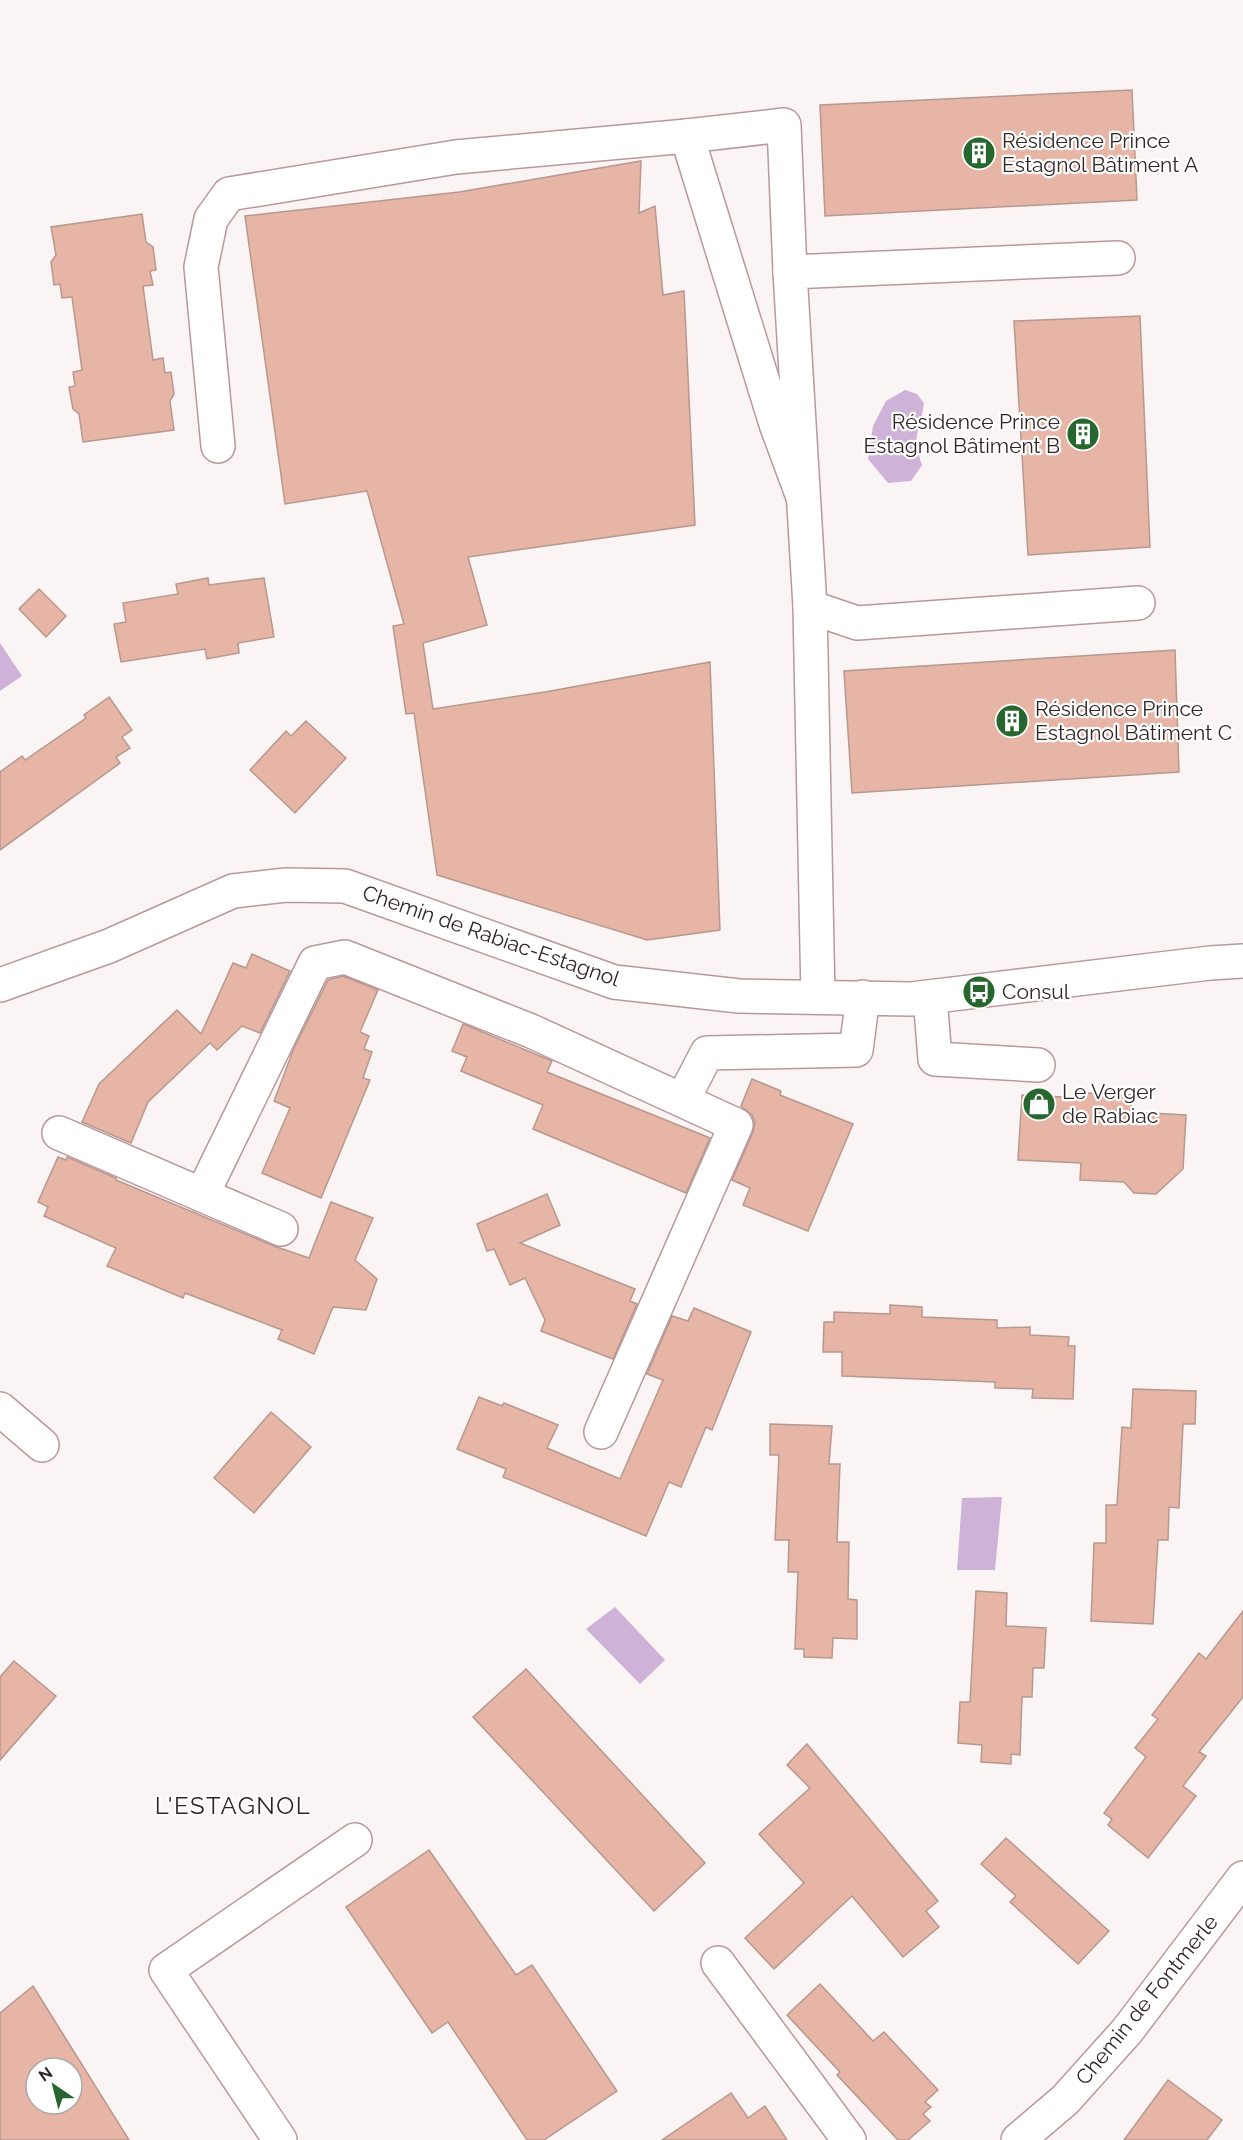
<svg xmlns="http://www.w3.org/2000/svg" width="1243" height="2140" font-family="Raleway,sans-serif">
  <rect width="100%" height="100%" fill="#fbf4f4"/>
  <g fill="#ceb2d8">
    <path d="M 905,390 L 917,394 L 924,403 C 920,432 911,433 922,465 L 911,481 L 888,483 L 868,459 L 873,426 L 886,401 Z"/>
    <path d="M 0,643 L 22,676 L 0,691 Z"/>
    <path d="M 1002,1497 L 995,1570 L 957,1570 L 962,1498 Z"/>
    <path d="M 615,1607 L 665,1660 L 640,1684 L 586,1629 Z"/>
  </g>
  <g fill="#e6b5a6" stroke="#b7988f" stroke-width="1.5" fill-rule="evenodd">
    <path d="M 1132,90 L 1137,200 L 825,216 L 820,105 Z"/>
    <path d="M 641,161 L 639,213 L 655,206 L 663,295 L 684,291 L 695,525 L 468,557 L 487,625 L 423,643 L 433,709 L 545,692 L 710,662 L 720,930 L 647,940 L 437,875 L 414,713 L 406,714 L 393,626 L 404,624 L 367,491 L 285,504 L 245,216 L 459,192 Z"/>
    <path d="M 142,214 L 146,242 L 153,247 L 156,270 L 150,271 L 153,285 L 143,286 L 153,360 L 163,358 L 165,373 L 171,372 L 174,394 L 170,401 L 174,430 L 83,442 L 79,414 L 73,409 L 69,387 L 75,386 L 73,372 L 82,370 L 72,297 L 62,298 L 60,284 L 54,285 L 51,262 L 56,255 L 51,227 Z"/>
    <path d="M 1140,316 L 1150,547 L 1028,555 L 1014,321 Z"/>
    <path d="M 208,578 L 209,585 L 264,578 L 274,637 L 238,643 L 239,653 L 207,659 L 205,649 L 121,662 L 114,624 L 126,622 L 123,603 L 178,594 L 176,584 Z"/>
    <path d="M 39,589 L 66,616 L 46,637 L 19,609 Z"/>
    <path d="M 1175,650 L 1179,772 L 852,793 L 844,671 Z"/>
    <path d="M 109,697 L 132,730 L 122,737 L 130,748 L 116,757 L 120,763 L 0,850 L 0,772 L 22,756 L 25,760 L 86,718 L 84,715 Z"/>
    <path d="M 306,721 L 346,758 L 295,813 L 250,770 L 286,731 L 291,736 Z"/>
    <path d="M 252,954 L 290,971 L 260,1033 L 242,1026 L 217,1050 L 210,1043 L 148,1102 L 131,1143 L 82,1122 L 99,1084 L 177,1010 L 201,1034 L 233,963 L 246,968 Z"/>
    <path d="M 343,976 L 378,990 L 360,1032 L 369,1036 L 364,1049 L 372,1052 L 363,1078 L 370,1080 L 321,1198 L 262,1173 L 290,1108 L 274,1101 L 294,1048 L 328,980 Z"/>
    <path d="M 463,1024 L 552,1061 L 547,1072 L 710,1138 L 686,1193 L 533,1129 L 543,1105 L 461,1071 L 467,1057 L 452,1051 Z"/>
    <path d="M 752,1079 L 781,1091 L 780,1095 L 853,1124 L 808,1231 L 743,1205 L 750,1188 L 732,1180 L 753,1132 L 755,1122 L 752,1115 L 741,1106 Z"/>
    <path d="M 1084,1093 L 1132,1095 L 1131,1112 L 1186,1115 L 1183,1169 L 1156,1194 L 1134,1193 L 1124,1182 L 1080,1180 L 1081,1163 L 1018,1160 L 1022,1095 L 1084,1098 Z"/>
    <path d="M 58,1157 L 66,1160 L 67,1157 L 116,1178 L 116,1180 L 274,1246 L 309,1258 L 331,1202 L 373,1218 L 355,1260 L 377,1279 L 366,1310 L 333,1307 L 314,1354 L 278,1339 L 282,1330 L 185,1293 L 183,1298 L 107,1266 L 116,1248 L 44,1216 L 48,1207 L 38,1202 Z"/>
    <path d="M 547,1194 L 560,1225 L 520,1243 L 635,1289 L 630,1301 L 637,1304 L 613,1359 L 541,1331 L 545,1320 L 525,1278 L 510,1285 L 494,1249 L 487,1251 L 477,1224 Z"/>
    <path d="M 890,1305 L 922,1307 L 922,1317 L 997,1320 L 997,1328 L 1030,1327 L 1030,1335 L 1069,1337 L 1068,1346 L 1075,1346 L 1073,1399 L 1032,1398 L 1033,1389 L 995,1388 L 995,1382 L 842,1376 L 842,1352 L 823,1352 L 824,1322 L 834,1322 L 834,1312 L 890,1314 Z"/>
    <path d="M 694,1308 L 751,1332 L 712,1430 L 706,1427 L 681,1487 L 669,1482 L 646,1536 L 503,1477 L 506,1469 L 457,1449 L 479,1397 L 502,1406 L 504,1403 L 558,1425 L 547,1448 L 620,1479 L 663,1380 L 647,1374 L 672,1316 L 688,1321 Z"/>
    <path d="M 1133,1389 L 1196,1391 L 1195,1424 L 1183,1424 L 1179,1508 L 1169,1507 L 1168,1540 L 1158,1540 L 1153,1624 L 1091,1621 L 1094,1543 L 1106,1543 L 1106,1505 L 1117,1505 L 1122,1427 L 1131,1428 Z"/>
    <path d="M 271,1412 L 311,1447 L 254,1513 L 214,1478 Z"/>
    <path d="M 770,1424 L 832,1426 L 829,1464 L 840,1464 L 837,1542 L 849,1542 L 848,1599 L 857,1600 L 857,1639 L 833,1638 L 832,1658 L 804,1657 L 804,1649 L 795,1649 L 798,1572 L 788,1572 L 789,1540 L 775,1540 L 779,1455 L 770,1455 Z"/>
    <path d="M 976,1591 L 1007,1593 L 1006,1626 L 1046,1628 L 1044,1668 L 1033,1668 L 1032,1697 L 1022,1697 L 1020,1755 L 1011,1754 L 1011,1764 L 981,1762 L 982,1745 L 958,1743 L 960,1702 L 970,1702 Z"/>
    <path d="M 1243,1611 L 1243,1697 L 1199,1752 L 1206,1756 L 1183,1786 L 1196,1796 L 1148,1858 L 1108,1825 L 1112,1819 L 1104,1813 L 1146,1757 L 1135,1748 L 1158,1719 L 1152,1715 L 1199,1653 L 1206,1659 Z"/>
    <path d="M 14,1661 L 56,1696 L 0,1760 L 0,1677 Z"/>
    <path d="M 526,1669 L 705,1863 L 654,1911 L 473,1717 Z"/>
    <path d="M 807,1744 L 938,1901 L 926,1911 L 939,1927 L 903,1957 L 852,1896 L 774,1969 L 745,1938 L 804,1883 L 759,1834 L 810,1788 L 787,1765 Z"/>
    <path d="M 1006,1838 L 1109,1931 L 1078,1964 L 1010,1902 L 1016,1896 L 981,1864 Z"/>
    <path d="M 429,1850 L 516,1975 L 532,1965 L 617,2091 L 544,2140 L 527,2140 L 448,2022 L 432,2033 L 346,1907 Z"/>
    <path d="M 820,1984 L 873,2041 L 884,2032 L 938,2090 L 925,2102 L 931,2107 L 923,2114 L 930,2121 L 908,2140 L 898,2140 L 837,2075 L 840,2072 L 787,2015 Z"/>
    <path d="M 33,1986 L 129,2140 L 0,2140 L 0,2013 ZM 36,2068 L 72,2068 L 72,2104 L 36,2104 Z"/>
    <path d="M 1168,2080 L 1222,2120 L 1207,2140 L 1124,2140 Z"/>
    <path d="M 731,2093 L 748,2118 L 765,2106 L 787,2140 L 662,2140 Z"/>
  </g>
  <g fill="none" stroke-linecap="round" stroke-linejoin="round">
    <g stroke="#b9989c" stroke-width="36">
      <g id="minor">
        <path d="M 687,136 L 784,125 L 790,272"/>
        <path d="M 218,446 L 201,267 L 211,219 L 229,194 L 456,157 L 687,136 L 776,424 L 803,497"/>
        <path d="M 810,607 L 857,623 L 1138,603"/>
        <path d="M 0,985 L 109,946 L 233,891 L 286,885 L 345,886 L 614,982 L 739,996 L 911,999 L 1210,963 L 1243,961"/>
        <path d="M 818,997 L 810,607 L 790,272 L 1118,258"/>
        <path d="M 930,997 L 935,1059 L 1038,1065"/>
        <path d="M 683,1099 L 707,1053 L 856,1050 L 863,997"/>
        <path d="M 59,1133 L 281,1229"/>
        <path d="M 202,1195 L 315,963 L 345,957 L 531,1031 L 736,1125 L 601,1432"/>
        <path d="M 0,1409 L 42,1445"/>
        <path d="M 718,1963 L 849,2140"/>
        <path d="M 280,2140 L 166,1970 L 355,1840"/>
        <path d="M 1018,2140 L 1065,2100 L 1127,2031 L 1243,1878"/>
      </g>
    </g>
    <use href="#minor" stroke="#fff" stroke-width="33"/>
  </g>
  <defs>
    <g id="building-disc" transform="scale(1.725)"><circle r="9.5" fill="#27662e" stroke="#fff"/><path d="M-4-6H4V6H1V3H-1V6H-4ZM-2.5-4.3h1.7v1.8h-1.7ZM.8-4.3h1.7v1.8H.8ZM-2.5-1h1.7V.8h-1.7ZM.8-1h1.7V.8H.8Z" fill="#fff"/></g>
    <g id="bus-disc" transform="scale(1.725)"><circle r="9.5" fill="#27662e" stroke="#fff"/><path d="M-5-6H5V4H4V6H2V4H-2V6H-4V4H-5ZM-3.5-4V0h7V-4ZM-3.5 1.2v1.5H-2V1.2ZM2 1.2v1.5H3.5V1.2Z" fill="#fff"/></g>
    <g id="shop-disc" transform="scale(1.725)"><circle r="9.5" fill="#27662e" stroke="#fff"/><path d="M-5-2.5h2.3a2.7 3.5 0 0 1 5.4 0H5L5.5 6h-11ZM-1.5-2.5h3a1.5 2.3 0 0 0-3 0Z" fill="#fff"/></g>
  </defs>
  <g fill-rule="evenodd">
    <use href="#building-disc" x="979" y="153"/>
    <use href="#building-disc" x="1083" y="434"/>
    <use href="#building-disc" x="1012" y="721"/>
    <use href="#bus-disc" x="979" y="992"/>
    <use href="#shop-disc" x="1039" y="1104"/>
  </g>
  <g text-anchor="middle" stroke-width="4.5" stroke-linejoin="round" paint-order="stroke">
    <g font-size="21" fill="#322526" stroke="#fff" text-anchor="start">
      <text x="1002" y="148">Résidence Prince<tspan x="1002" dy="24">Estagnol Bâtiment A</tspan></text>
      <text x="1060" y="429" text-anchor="end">Résidence Prince<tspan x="1060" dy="24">Estagnol Bâtiment B</tspan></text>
      <text x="1035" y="716">Résidence Prince<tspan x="1035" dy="24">Estagnol Bâtiment C</tspan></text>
      <text x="1002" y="999">Consul</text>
      <text x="1062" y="1099">Le Verger<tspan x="1062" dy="24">de Rabiac</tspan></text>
    </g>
    <g font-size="21" fill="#322526" stroke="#fff">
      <text transform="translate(491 936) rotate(19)" y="7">Chemin de Rabiac-Estagnol</text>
      <text transform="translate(1147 2000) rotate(-51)" y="7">Chemin de Fontmerle</text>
    </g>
    <g font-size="24" letter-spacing="1.5" fill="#322526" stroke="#fff">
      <text x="233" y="1814">L'ESTAGNOL</text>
    </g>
  </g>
  <g transform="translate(54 2086) rotate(325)"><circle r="28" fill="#ffffff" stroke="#ada8a8" stroke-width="1.5"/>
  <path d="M0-4.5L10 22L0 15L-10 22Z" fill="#27662e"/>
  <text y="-9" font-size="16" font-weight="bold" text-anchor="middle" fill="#322526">N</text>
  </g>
</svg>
